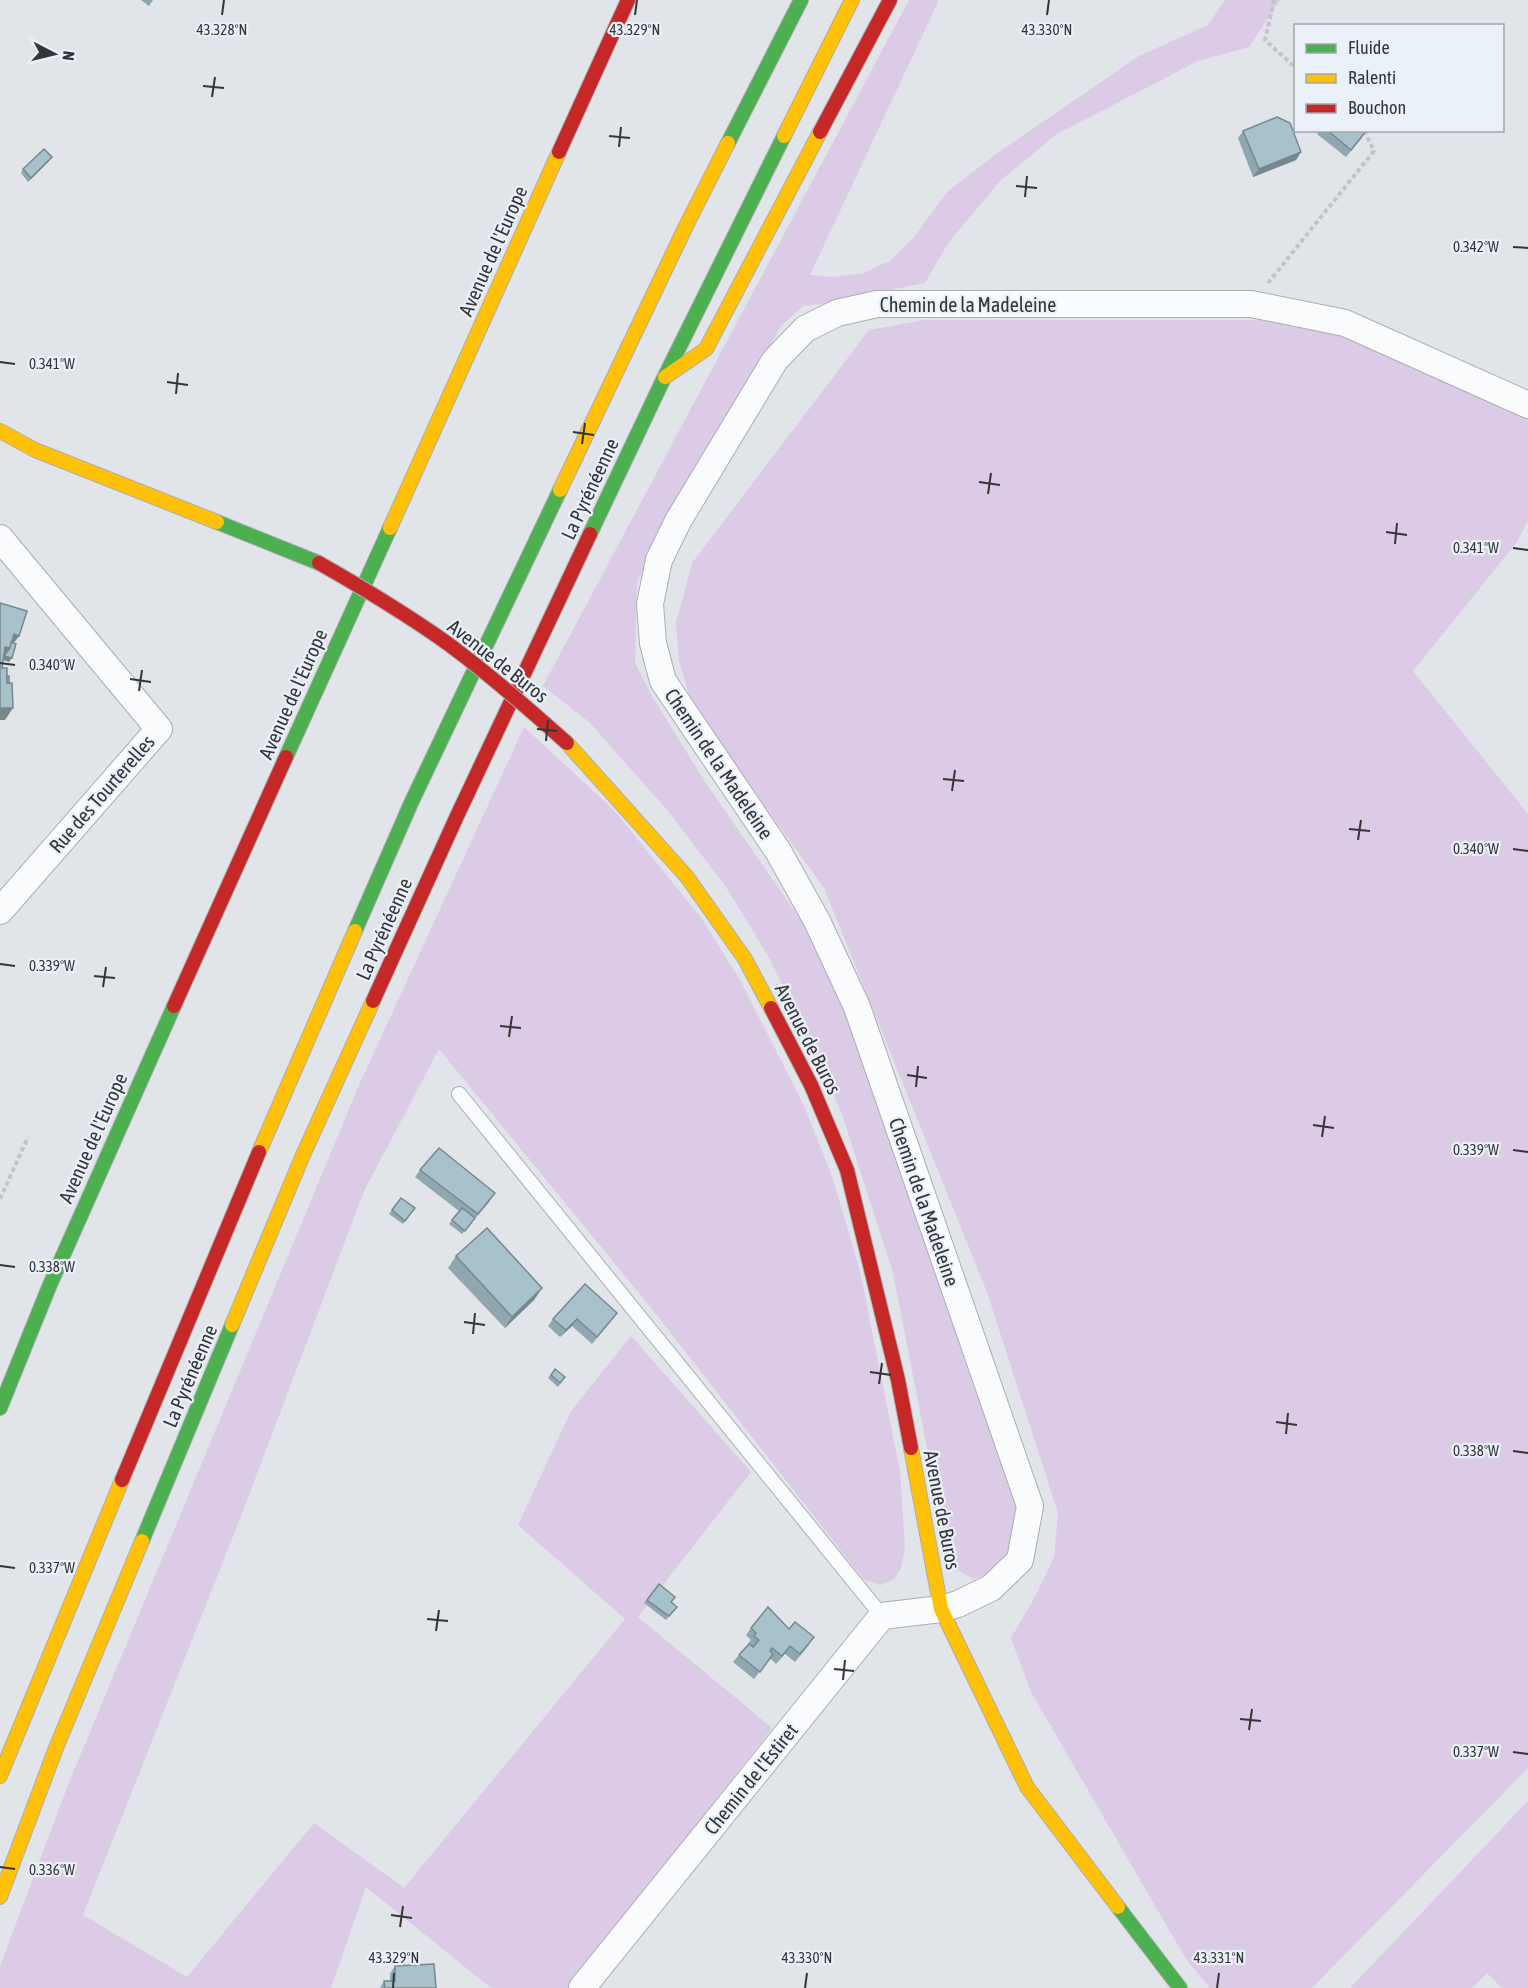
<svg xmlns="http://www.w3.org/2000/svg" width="1528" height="1988" font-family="'Asap Condensed',sans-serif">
  <rect width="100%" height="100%" fill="#e1e4e8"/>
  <g fill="#dccbe6">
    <path d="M 909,0 L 939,0 L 810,275 L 832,277 L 864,273 L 891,260 L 914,237 L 948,191 L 999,152 L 1139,56 L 1208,25 L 1225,0 L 1280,0 L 1249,47 L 1198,61 L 1057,134 L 1001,180 L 948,243 L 925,283 L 821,304 L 803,306 L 781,326 L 637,582 L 635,663 L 652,696 L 703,779 L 809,932 L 846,1009 L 1020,1510 C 1016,1543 1009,1570 974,1579 L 950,1566 L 893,1273 L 842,1114 L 770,959 L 726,887 L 668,811 L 589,722 L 543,686 Z"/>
    <path d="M 924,320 L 1259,320 L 1311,326 L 1361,338 L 1528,411 L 1528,521 L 1517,542 L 1413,671 L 1528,814 L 1528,1768 L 1312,1988 L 1210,1988 L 1186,1959 L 1031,1692 L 1011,1638 L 1036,1595 L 1054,1557 L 1058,1513 L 987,1292 L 824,888 L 692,705 L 679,661 L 676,623 L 692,563 L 869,330 Z"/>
    <path d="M 524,727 L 613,809 L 702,919 L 741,982 L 804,1106 L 832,1176 L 860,1271 L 900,1472 L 905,1548 L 901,1568 L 894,1579 L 881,1585 L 863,1579 L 652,1309 L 439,1049 L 364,1191 L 238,1524 L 83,1915 L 187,1977 L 314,1823 L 404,1888 L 625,1619 L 518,1525 L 571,1411 L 631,1336 L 751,1472 L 638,1617 L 772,1728 L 569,1988 L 491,1988 L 366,1887 L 331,1988 L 0,1988 L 0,1966 L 68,1785 L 359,1085 Z"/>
    <path d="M 1528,1801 L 1528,1988 L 1502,1988 L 1487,1973 L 1472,1988 L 1350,1988 Z"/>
  </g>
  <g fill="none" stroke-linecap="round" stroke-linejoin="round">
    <g stroke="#abaeb1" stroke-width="16">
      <path id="lane" d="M 459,1094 L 882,1616"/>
    </g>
    <g stroke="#abaeb1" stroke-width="28">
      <g id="street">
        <path d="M 0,538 L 159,729 L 0,911"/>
        <path d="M 582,1988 L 882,1616 L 941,1609 L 958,1604 L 991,1588 L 1020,1560 L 1030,1506 L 857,1007 L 817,921 L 778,851 L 663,681 L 653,643 L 650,604 L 659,560 L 678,521 L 775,360 L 805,329 L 837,313 L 877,304 L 1251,304 L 1345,323 L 1528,405"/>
      </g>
    </g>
    <g stroke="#abaeb1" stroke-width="16">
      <g id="fast">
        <path d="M 728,143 L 801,0"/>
        <path d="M 217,522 L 319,563"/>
        <path d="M 590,534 L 664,378 L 784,136"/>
        <path d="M 286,757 L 390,528"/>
        <path d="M 355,931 L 412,801 L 560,490"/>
        <path d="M 0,1408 L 49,1287 L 174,1006"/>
        <path d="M 142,1541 L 232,1325"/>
        <path d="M 1118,1907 L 1180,1988"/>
      </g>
    </g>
    <g stroke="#abaeb1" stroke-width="16">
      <g id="slow">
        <path d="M 784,136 L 852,0"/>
        <path d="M 665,377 L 706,349 L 820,132"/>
        <path d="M 0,431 L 35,450 L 217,522"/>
        <path d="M 560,490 L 686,226 L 728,143"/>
        <path d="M 390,528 L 559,152"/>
        <path d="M 567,743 L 687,877 L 745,959 L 771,1008"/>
        <path d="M 259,1152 L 355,931"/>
        <path d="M 232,1325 L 303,1155 L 373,1001"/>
        <path d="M 911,1448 L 941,1609 L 1027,1787 L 1118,1907"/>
        <path d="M 0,1776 L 122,1480"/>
        <path d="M 0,1897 L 56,1748 L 142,1541"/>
      </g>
    </g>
    <g stroke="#abaeb1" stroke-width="16">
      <g id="jam">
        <path d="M 820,132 L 890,0"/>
        <path d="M 559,152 L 628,0"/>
        <path d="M 373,1001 L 457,816 L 590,534"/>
        <path d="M 174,1006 L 286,757"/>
        <path d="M 771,1008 L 811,1085 L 847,1170 L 898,1380 L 911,1448"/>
        <path d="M 122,1480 L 259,1152"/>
      </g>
    </g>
    <g stroke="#c2c4c5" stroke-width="4" stroke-dasharray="4.5 3" stroke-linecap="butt">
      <path d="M 1274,0 L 1265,40 L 1296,68"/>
      <path d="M 1268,283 L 1374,151 L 1364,130"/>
      <path d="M 0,1199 L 28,1137"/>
    </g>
    <use href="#lane" stroke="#fafbfc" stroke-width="14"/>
    <use href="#street" stroke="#fafbfc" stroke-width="26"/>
    <use href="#fast" stroke="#4caf50" stroke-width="14"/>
    <use href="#slow" stroke="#ffc107" stroke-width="14"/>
    <use href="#jam" stroke="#c62828" stroke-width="14"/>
    <g stroke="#abaeb1" stroke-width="16" stroke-linecap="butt">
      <path id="jam-bridge" d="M 319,563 C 363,588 406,614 447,643 C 489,674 528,708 567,743"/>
    </g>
    <use href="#jam-bridge" stroke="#c62828" stroke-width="14"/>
  </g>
  <g fill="#90a7af">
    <path d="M 141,0 L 153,0 L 149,6 Z"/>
    <path d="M 1319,130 L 1366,130 L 1361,139 L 1346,157 L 1317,134 Z"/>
    <path d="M 1243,131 L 1301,152 L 1296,160 L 1253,177 L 1238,138 Z"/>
    <path d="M 49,161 L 28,182 L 21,173 L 23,169 Z"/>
    <path d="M 420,1170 L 490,1201 L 462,1234 L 449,1224 L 459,1211 L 415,1177 Z"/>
    <path d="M 401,1198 L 415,1208 L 403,1224 L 389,1214 Z"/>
    <path d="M 456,1256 L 542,1288 L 534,1300 L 505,1328 L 448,1268 Z"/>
    <path d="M 617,1313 L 592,1344 L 572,1326 L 560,1337 L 548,1326 L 553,1319 Z"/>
    <path d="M 555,1369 L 565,1377 L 558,1387 L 548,1378 Z"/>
    <path d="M 659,1584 L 672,1602 L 677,1607 L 666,1620 L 644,1603 Z"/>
    <path d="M 751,1628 L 789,1629 L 809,1645 L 795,1662 L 785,1654 L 776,1664 L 770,1658 L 754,1679 L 733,1662 L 739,1655 L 753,1647 L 748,1643 L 751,1640 L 746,1635 Z"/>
    <path d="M 395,1966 L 436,1988 L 380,1988 L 384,1981 L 390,1981 L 390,1974 Z"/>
  </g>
  <g fill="#76888e">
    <path d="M 1301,152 L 1296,160 L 1253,177 L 1259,169 Z"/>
    <path d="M 52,157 L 49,161 L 28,182 L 31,178 Z"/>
    <path d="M 14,634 L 19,636 L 11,647 L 7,646 Z"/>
    <path d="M 5,647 L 10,648 L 12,658 L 9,662 L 0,659 Z"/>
    <path d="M 0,708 L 13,708 L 5,720 L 0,720 Z"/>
    <path d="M 542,1288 L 534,1300 L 505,1328 L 512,1317 Z"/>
    <path d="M 577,1319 L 572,1326 L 560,1337 L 566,1330 Z"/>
  </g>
  <g fill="#a8c2cb" stroke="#76888e" stroke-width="1.5">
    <path d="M 1277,117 L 1290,123 L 1301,152 L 1259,169 L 1243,131 Z"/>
    <path d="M 1327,130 L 1366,130 L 1366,131 L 1351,150 Z"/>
    <path d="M 44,149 L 52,157 L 31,178 L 23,169 Z"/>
    <path d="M 0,603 L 27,611 L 19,636 L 14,634 L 10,648 L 5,647 L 2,668 L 7,668 L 7,683 L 12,683 L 13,708 L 0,708 Z"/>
    <path d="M 11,642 L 16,644 L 12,658 L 4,656 L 10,648 Z"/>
    <rect x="7" y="676" width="2" height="7"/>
    <path d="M 439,1148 L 495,1193 L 478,1214 L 420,1170 Z"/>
    <path d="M 401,1198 L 415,1208 L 405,1221 L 392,1210 Z"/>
    <path d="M 462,1208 L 475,1218 L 465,1231 L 452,1220 Z"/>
    <path d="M 487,1228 L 542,1288 L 512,1317 L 456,1256 Z"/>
    <path d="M 585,1284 L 617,1313 L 597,1337 L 577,1319 L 566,1330 L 553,1319 Z"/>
    <path d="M 555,1369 L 565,1377 L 560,1383 L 551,1375 Z"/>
    <path d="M 659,1584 L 675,1597 L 671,1602 L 677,1607 L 669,1616 L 647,1600 Z"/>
    <path d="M 768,1607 L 789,1629 L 795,1622 L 814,1637 L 800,1654 L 790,1646 L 782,1656 L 772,1648 L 770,1651 L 773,1654 L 760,1672 L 739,1655 L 749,1644 L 753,1647 L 759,1640 L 754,1636 L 756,1633 L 751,1628 Z"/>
    <path d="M 434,1964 L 436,1988 L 385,1988 L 384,1981 L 395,1981 L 395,1966 Z"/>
  </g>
  <path fill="none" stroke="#333538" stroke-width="2" d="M 222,15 L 224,0M 635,15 L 637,0M 1047,15 L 1049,0M 203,86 L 224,88M 212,97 L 215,77M 609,136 L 630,138M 619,147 L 621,127M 1016,186 L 1037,188M 1025,197 L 1027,176M 1513,247 L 1528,248M 0,362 L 15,364M 167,382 L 188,385M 176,394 L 178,373M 573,432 L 594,435M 582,444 L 585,423M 979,482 L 1000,485M 988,494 L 991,473M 1386,532 L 1407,535M 1395,544 L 1397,523M 1513,548 L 1528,550M 0,663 L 15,665M 130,679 L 151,682M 139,691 L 142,670M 537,729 L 557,731M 546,741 L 548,720M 943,779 L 964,781M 952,791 L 955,770M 1349,829 L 1370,831M 1358,840 L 1361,820M 1513,849 L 1528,851M 0,964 L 15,966M 94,976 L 115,978M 103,987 L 106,967M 500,1026 L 521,1028M 509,1037 L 512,1016M 907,1075 L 927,1078M 916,1087 L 918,1066M 1313,1125 L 1334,1128M 1322,1137 L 1325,1116M 1513,1150 L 1528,1152M 0,1265 L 15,1267M 464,1322 L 485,1325M 473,1334 L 475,1313M 870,1372 L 891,1375M 879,1384 L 882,1363M 1276,1422 L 1297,1425M 1286,1434 L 1288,1413M 1513,1451 L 1528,1453M 0,1566 L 15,1568M 427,1619 L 448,1621M 436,1631 L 439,1610M 834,1669 L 854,1671M 843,1680 L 845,1660M 1240,1719 L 1261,1721M 1249,1730 L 1252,1709M 1513,1752 L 1528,1754M 0,1867 L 15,1869M 391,1915 L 412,1918M 400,1927 L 403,1906M 393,1988 L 394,1973M 805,1988 L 807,1973M 1217,1988 L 1219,1973"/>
  <g text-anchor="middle" stroke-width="4.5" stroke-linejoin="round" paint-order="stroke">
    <g font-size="20" fill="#333538" stroke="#ebf1f9">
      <text transform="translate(493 251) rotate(-66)" y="7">Avenue de l'Europe</text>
      <text x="968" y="312">Chemin de la Madeleine</text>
      <text transform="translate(590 489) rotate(-65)" y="7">La Pyrénéenne</text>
      <text transform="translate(498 661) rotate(38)" y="7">Avenue de Buros</text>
      <text transform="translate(293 694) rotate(-66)" y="7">Avenue de l'Europe</text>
      <text transform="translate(719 764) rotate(56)" y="7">Chemin de la Madeleine</text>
      <text transform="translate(102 794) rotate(-49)" y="7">Rue des Tourterelles</text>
      <text transform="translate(384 929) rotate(-66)" y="7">La Pyrénéenne</text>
      <text transform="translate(808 1039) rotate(63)" y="7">Avenue de Buros</text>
      <text transform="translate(93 1138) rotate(-66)" y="7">Avenue de l'Europe</text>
      <text transform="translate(924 1202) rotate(71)" y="7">Chemin de la Madeleine</text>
      <text transform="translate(190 1376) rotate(-67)" y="7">La Pyrénéenne</text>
      <text transform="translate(942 1510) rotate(79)" y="7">Avenue de Buros</text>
      <text transform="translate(751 1779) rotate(-51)" y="7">Chemin de l'Estiret</text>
    </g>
  </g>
  <g font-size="15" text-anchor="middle" fill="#333538" stroke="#ebf1f9" stroke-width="4.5" stroke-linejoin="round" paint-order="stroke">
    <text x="222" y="35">43.328°N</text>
    <text x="635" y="35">43.329°N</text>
    <text x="1047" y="35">43.330°N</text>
    <text x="1476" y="252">0.342°W</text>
    <text x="52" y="369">0.341°W</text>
    <text x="1476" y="553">0.341°W</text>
    <text x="52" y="670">0.340°W</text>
    <text x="1476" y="854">0.340°W</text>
    <text x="52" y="971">0.339°W</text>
    <text x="1476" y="1155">0.339°W</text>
    <text x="52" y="1272">0.338°W</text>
    <text x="1476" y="1456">0.338°W</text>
    <text x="52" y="1573">0.337°W</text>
    <text x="1476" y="1757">0.337°W</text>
    <text x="52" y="1875">0.336°W</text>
    <text x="394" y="1963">43.329°N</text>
    <text x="807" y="1963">43.330°N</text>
    <text x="1219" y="1963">43.331°N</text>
  </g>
  <rect x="1294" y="24" width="210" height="108" fill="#ebf1f9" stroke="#a1a6ac" stroke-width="1.5"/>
  <rect x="1306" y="44" width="30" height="9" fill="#4caf50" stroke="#a1a6ac" stroke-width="1.5"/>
  <text x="1348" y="54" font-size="18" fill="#333538">Fluide</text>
  <rect x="1306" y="74" width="30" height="9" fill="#ffc107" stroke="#a1a6ac" stroke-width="1.5"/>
  <text x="1348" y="84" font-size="18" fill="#333538">Ralenti</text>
  <rect x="1306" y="104" width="30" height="9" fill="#c62828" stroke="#a1a6ac" stroke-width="1.5"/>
  <text x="1348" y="114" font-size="18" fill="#333538">Bouchon</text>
  <g transform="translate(54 54) rotate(97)" stroke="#ebf1f9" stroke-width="4.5" paint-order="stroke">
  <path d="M0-4.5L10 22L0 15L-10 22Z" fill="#333538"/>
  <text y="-9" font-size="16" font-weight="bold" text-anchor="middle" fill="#333538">N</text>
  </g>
</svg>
